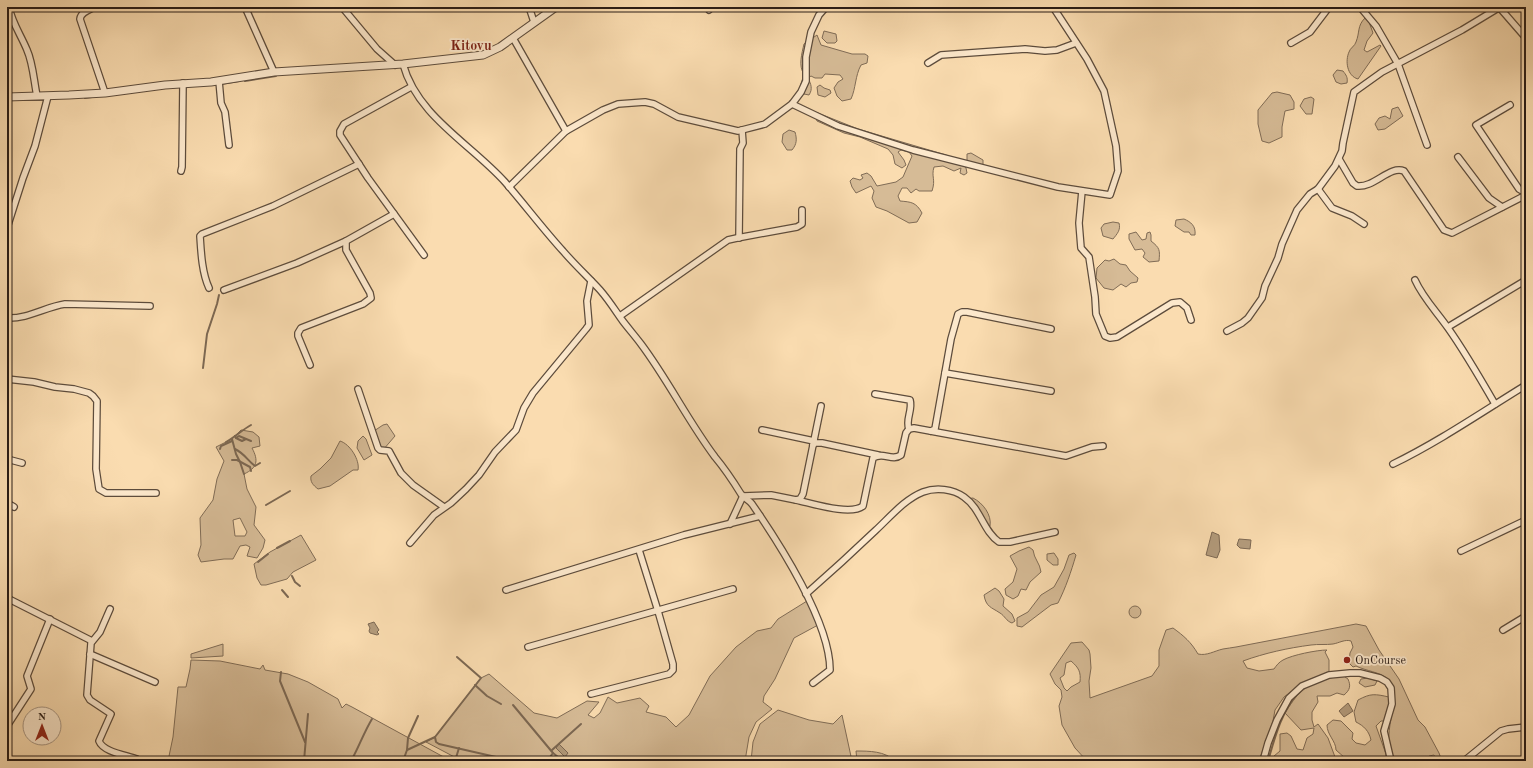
<svg xmlns="http://www.w3.org/2000/svg" width="1533" height="768" font-family="'Old Standard TT',serif">
  <rect width="100%" height="100%" fill="#fadcb0"/>
  <filter id="stains"><feTurbulence type="fractalNoise" baseFrequency=".005" numOctaves="4"/><feColorMatrix values="0 0 0 0 .2 0 0 0 0 .09 0 0 0 0 .02 0 0 0 .5 -.17"/></filter>
  <radialGradient id="worn" r=".72"><stop offset=".6" stop-color="#630" stop-opacity="0"/><stop offset="1" stop-color="#630" stop-opacity=".3"/></radialGradient>
  <g fill="#d6bb96" stroke="#806c56" fill-rule="evenodd">
    <path d="M 1365,18 L 1369,22 L 1373,33 L 1367,41 L 1364,50 L 1367,52 L 1380,45 L 1381,46 L 1358,79 C 1347,76 1345,61 1349,52 C 1350,48 1355,46 1356,42 C 1360,32 1357,26 1365,18 Z"/>
    <path d="M 824,31 L 836,34 L 837,41 L 835,43 L 827,43 L 822,38 Z"/>
    <path d="M 817,35 L 821,45 L 852,54 L 865,54 L 868,56 L 867,63 L 861,65 C 855,76 856,88 851,99 L 842,101 L 837,96 L 834,88 L 838,82 L 843,79 L 840,75 L 825,74 L 822,78 L 815,78 L 811,76 L 808,78 C 811,84 813,89 809,95 L 804,94 L 801,84 L 804,74 C 798,66 802,53 804,44 Z"/>
    <path d="M 1337,70 L 1343,71 C 1346,75 1348,77 1347,83 L 1341,84 L 1336,82 L 1333,75 Z"/>
    <path d="M 820,85 L 824,88 L 830,90 L 831,93 L 825,97 L 818,95 L 817,87 Z"/>
    <path d="M 1277,92 L 1290,95 L 1294,102 L 1294,109 L 1285,111 L 1282,127 L 1282,137 L 1269,143 L 1262,141 L 1258,124 L 1258,110 L 1272,93 Z"/>
    <path d="M 1311,97 L 1314,99 L 1312,114 L 1306,114 L 1300,106 L 1304,99 Z"/>
    <path d="M 1398,107 L 1403,116 L 1385,129 L 1378,130 L 1375,124 L 1379,118 L 1385,116 L 1390,119 L 1392,109 Z"/>
    <path d="M 814,113 L 818,113 L 858,129 L 946,155 L 961,162 L 966,168 L 967,173 L 964,175 L 960,173 L 961,168 L 954,171 L 943,166 L 934,167 C 931,177 936,179 932,191 L 919,191 L 916,189 L 911,193 L 907,188 L 902,188 L 898,196 L 900,201 C 911,202 916,202 922,213 L 917,222 L 909,223 L 887,211 L 876,207 L 872,198 L 874,191 L 871,186 L 856,193 L 852,187 L 850,181 L 853,178 L 860,180 L 863,178 L 861,175 L 867,173 L 871,176 L 877,186 L 896,182 L 903,177 L 912,156 L 909,152 L 901,150 L 898,152 L 904,160 L 906,165 L 902,168 L 895,164 L 893,155 L 888,149 L 860,137 L 844,133 L 817,121 Z"/>
    <path d="M 789,130 L 795,132 C 797,139 797,144 792,150 L 787,150 L 782,142 L 783,134 Z"/>
    <path d="M 971,153 L 983,160 L 983,166 L 967,161 L 967,154 Z"/>
    <path d="M 1184,219 C 1191,222 1196,226 1195,235 L 1191,235 L 1189,232 L 1184,232 L 1175,226 L 1176,220 Z"/>
    <path d="M 1113,222 L 1119,223 C 1121,230 1117,234 1113,239 L 1103,236 L 1101,228 L 1104,224 Z"/>
    <path d="M 1136,232 L 1142,240 L 1146,239 L 1147,233 L 1150,232 L 1151,235 L 1151,241 C 1160,248 1160,250 1159,261 L 1149,262 L 1143,257 L 1145,253 L 1142,249 L 1135,250 L 1129,239 L 1129,234 Z"/>
    <path d="M 1114,259 L 1120,264 L 1126,265 L 1130,271 L 1138,278 L 1137,282 L 1131,283 L 1126,287 L 1121,284 L 1113,290 L 1104,288 L 1096,278 L 1097,268 L 1105,260 L 1109,261 Z"/>
    <path d="M 387,424 L 395,436 L 383,450 L 379,448 L 374,431 L 383,425 Z"/>
    <path d="M 241,430 L 253,432 L 259,437 L 260,446 L 252,448 C 259,461 257,468 244,474 L 247,489 L 256,507 L 254,525 L 265,540 L 263,548 L 257,558 L 247,556 L 250,547 L 246,545 L 240,546 L 233,559 L 224,559 L 201,562 L 198,555 L 201,545 L 200,518 L 213,500 L 217,479 L 224,461 L 216,447 L 232,439 ZM 240,518 L 247,532 L 245,536 L 235,536 L 233,520 Z"/>
    <path d="M 363,436 L 366,439 L 372,455 L 364,460 L 357,448 L 358,441 Z"/>
    <path d="M 340,441 C 350,444 360,460 358,470 L 353,470 L 330,486 L 318,489 C 313,485 310,482 311,476 L 320,469 L 331,458 Z"/>
    <path d="M 973,498 C 983,503 992,515 990,526 L 988,525 L 966,499 Z"/>
    <path d="M 301,535 L 316,560 L 293,572 L 287,579 L 266,585 L 261,585 L 257,578 L 254,564 L 270,552 Z"/>
    <path d="M 1029,547 L 1033,550 C 1034,559 1040,563 1041,572 L 1030,582 L 1026,590 L 1021,589 L 1018,596 L 1013,599 L 1006,595 L 1005,589 L 1013,582 L 1017,569 L 1010,556 L 1019,551 Z"/>
    <path d="M 1054,553 L 1058,559 L 1058,565 L 1053,565 L 1047,560 L 1047,554 Z"/>
    <path d="M 1074,553 L 1076,555 C 1071,572 1066,587 1058,603 L 1051,605 L 1022,627 L 1017,626 L 1017,618 L 1028,612 L 1041,595 L 1054,587 L 1064,569 L 1069,555 Z"/>
    <path d="M 995,588 L 999,591 L 1004,599 L 1003,606 L 1012,614 L 1015,621 L 1012,623 C 1006,621 1005,616 1000,613 C 991,607 986,607 984,595 Z"/>
    <path d="M 807,601 L 818,625 L 794,638 L 775,679 L 764,696 L 763,702 L 772,709 L 756,722 L 749,737 L 745,761 L 462,761 L 426,742 L 435,737 L 481,678 L 489,674 L 534,713 L 557,718 L 587,701 L 599,702 L 588,715 L 594,718 L 600,713 L 608,697 L 617,703 L 640,698 L 649,706 L 646,712 L 666,717 L 676,727 L 689,715 L 710,676 L 736,647 L 757,631 L 771,628 L 778,619 Z"/>
    <circle cx="1135" cy="612" r="6"/>
    <path d="M 1356,624 L 1366,626 L 1379,650 L 1399,679 L 1418,720 L 1425,727 L 1439,753 L 1442,761 L 1437,761 L 1434,755 L 1429,756 L 1425,761 L 1397,761 C 1375,742 1406,694 1388,679 C 1380,672 1366,671 1356,666 L 1353,667 L 1349,663 L 1350,653 L 1353,647 L 1351,641 C 1345,639 1339,643 1333,644 C 1326,645 1318,644 1311,645 C 1288,648 1265,653 1243,661 L 1247,668 L 1259,671 L 1274,669 C 1276,666 1279,662 1283,660 C 1292,655 1317,650 1327,650 L 1325,652 L 1329,660 L 1329,672 L 1306,681 L 1284,697 L 1275,710 L 1273,721 L 1259,761 L 1087,761 L 1075,748 L 1062,725 L 1059,706 L 1062,697 L 1061,690 L 1055,684 L 1050,674 L 1071,643 L 1082,642 L 1089,650 L 1090,654 L 1091,668 L 1089,681 L 1090,698 L 1152,676 L 1159,666 L 1159,650 L 1166,630 L 1173,628 C 1184,636 1191,642 1198,654 C 1207,656 1214,651 1223,649 C 1227,648 1232,648 1236,647 ZM 1071,661 C 1079,668 1081,672 1080,682 L 1071,687 L 1067,691 L 1064,688 L 1060,678 L 1064,675 L 1066,663 Z"/>
    <path d="M 223,644 L 223,656 L 191,658 L 191,654 Z"/>
    <path d="M 191,660 L 220,661 L 260,669 L 263,665 L 265,670 L 288,674 L 308,682 L 338,699 L 342,708 L 346,704 L 352,707 L 451,761 L 168,761 L 173,737 L 178,687 L 186,687 L 190,669 Z"/>
    <path d="M 1337,676 L 1346,676 L 1345,677 L 1348,679 C 1351,686 1350,690 1344,695 L 1337,693 L 1330,696 L 1317,696 L 1318,702 L 1312,712 L 1312,720 L 1314,727 L 1318,724 L 1328,738 L 1335,757 L 1345,758 L 1336,750 C 1336,741 1327,735 1327,725 L 1333,720 L 1341,721 L 1353,733 L 1352,739 L 1356,743 L 1365,745 L 1371,740 C 1369,731 1364,726 1356,722 L 1354,712 L 1358,700 C 1371,693 1375,694 1389,697 L 1390,703 L 1386,721 L 1381,721 L 1376,726 L 1386,754 L 1386,761 L 1349,761 L 1346,759 L 1345,761 L 1271,761 L 1274,756 L 1280,751 L 1280,734 L 1287,733 L 1291,736 L 1297,749 L 1303,750 L 1307,738 L 1313,734 L 1314,728 L 1301,730 L 1285,713 C 1297,694 1303,686 1325,679 C 1329,678 1333,678 1337,676 Z"/>
    <path d="M 1368,678 L 1377,681 L 1375,685 L 1365,687 L 1359,683 L 1361,679 Z"/>
    <path d="M 778,710 L 809,720 L 833,724 L 842,715 L 852,761 L 751,761 L 753,742 L 760,724 Z"/>
    <path d="M 856,751 C 869,751 885,751 895,761 L 857,761 Z"/>
  </g>
  <g fill="#b39b7c" stroke="#7c6853">
    <path d="M 1212,532 L 1219,535 L 1220,550 L 1217,558 L 1206,555 Z"/>
    <path d="M 1239,539 L 1251,540 L 1250,549 L 1240,548 L 1237,545 Z"/>
    <path d="M 374,622 L 379,630 L 377,632 L 379,634 L 377,635 L 370,633 L 369,631 L 370,628 L 368,624 Z"/>
    <path d="M 1348,703 L 1353,711 L 1344,717 L 1339,711 Z"/>
    <path d="M 559,744 L 568,753 L 565,757 L 556,748 Z"/>
  </g>
  <g fill="none" stroke-linecap="round" stroke-linejoin="round">
    <g stroke="#7c6853" stroke-width="2">
      <path d="M 245,81 L 276,76"/>
      <path d="M 221,84 L 239,81"/>
      <path d="M 85,98 L 92,97"/>
      <path d="M 24,100 L 44,100"/>
      <path d="M 203,368 L 207,334 L 217,304 L 219,295"/>
      <path d="M 235,436 L 236,438 L 239,436 L 251,441"/>
      <path d="M 236,438 L 242,441 L 246,439"/>
      <path d="M 232,439 L 236,454 L 240,462 L 244,474"/>
      <path d="M 226,442 C 235,437 242,430 251,425"/>
      <path d="M 220,449 L 221,446 L 232,441"/>
      <path d="M 235,449 C 245,454 247,460 255,466 L 260,463"/>
      <path d="M 232,460 L 237,460 L 250,467 L 251,471"/>
      <path d="M 266,505 L 290,491"/>
      <path d="M 277,548 L 290,541"/>
      <path d="M 258,562 L 268,554"/>
      <path d="M 292,576 L 295,582 L 300,586"/>
      <path d="M 282,590 L 288,597"/>
      <path d="M 281,672 L 280,681 L 305,742"/>
      <path d="M 475,685 L 487,696 L 501,704"/>
      <path d="M 513,705 L 553,753"/>
      <path d="M 435,737 L 436,742 L 439,744 L 496,757 L 505,761"/>
      <path d="M 407,750 L 435,737 L 481,678 L 457,657"/>
      <path d="M 552,750 L 581,724"/>
      <path d="M 265,760 L 265,761"/>
      <path d="M 304,761 L 308,714"/>
      <path d="M 351,761 C 359,747 364,732 372,719"/>
      <path d="M 403,761 L 407,750 L 408,738 L 418,716"/>
      <path d="M 455,761 L 459,748"/>
      <path d="M 547,761 L 553,753 L 563,761"/>
      <path d="M 1268,761 C 1275,737 1281,713 1297,694"/>
    </g>
    <g stroke="#5d4c3c" stroke-width="8">
      <g id="minor">
        <path d="M 9,7 C 12,23 21,35 27,50 C 33,63 34,82 37,96"/>
        <path d="M 95,7 C 89,10 81,12 80,19 L 105,93"/>
        <path d="M 245,7 L 274,72"/>
        <path d="M 342,7 L 377,49 L 395,65"/>
        <path d="M 529,7 L 534,22"/>
        <path d="M 707,7 L 709,10"/>
        <path d="M 1360,7 L 1376,26 L 1398,64 L 1427,145"/>
        <path d="M 1499,7 L 1526,38"/>
        <path d="M 513,38 L 566,131"/>
        <path d="M 1291,43 L 1310,32 L 1329,7"/>
        <path d="M 928,63 L 941,55 L 1025,49 L 1045,51 L 1057,50 L 1076,43"/>
        <path d="M 403,64 C 417,116 471,144 505,182 C 525,205 543,229 563,251 C 575,265 588,277 600,290 C 608,299 615,310 622,320 C 628,328 635,336 641,344 C 668,380 688,421 715,457 C 725,469 733,481 741,494 C 744,498 749,500 752,504 C 779,543 830,622 830,670 L 813,683"/>
        <path d="M 219,81 L 221,103 L 225,112 L 229,145"/>
        <path d="M 411,87 L 344,124 L 340,131 L 340,135 L 368,178 L 424,255"/>
        <path d="M 792,104 L 838,126 L 913,150 L 1058,187 L 1110,195 L 1118,171 L 1116,146 L 1104,91 L 1087,59 L 1053,7"/>
        <path d="M 1510,105 L 1476,125 L 1519,189 L 1526,193"/>
        <path d="M 1458,157 L 1489,198 L 1502,207"/>
        <path d="M 1339,159 L 1353,183 L 1357,186 C 1374,188 1390,165 1404,171 L 1444,230 L 1452,233 L 1526,195"/>
        <path d="M 181,171 L 182,167 L 183,83"/>
        <path d="M 509,187 L 566,131 L 603,110 L 618,104 L 645,102 L 654,104 L 678,117 L 738,131 L 765,124 L 792,104 L 801,92 L 806,81 L 806,57 L 811,32 L 819,15 L 826,7"/>
        <path d="M 1318,189 L 1332,208 L 1352,216 L 1364,224"/>
        <path d="M 1082,191 L 1079,223 L 1081,248 L 1089,257 L 1095,297 L 1096,314 L 1105,336 L 1110,338 L 1117,337 L 1172,303 L 1180,302 L 1187,308 L 1191,320"/>
        <path d="M 7,228 L 23,178 L 35,146 L 48,96"/>
        <path d="M 739,238 L 740,149 L 743,143 L 742,130"/>
        <path d="M 1415,280 C 1423,298 1437,312 1448,328 C 1465,352 1480,378 1495,404"/>
        <path d="M 209,288 C 202,273 201,252 200,236 L 202,234 L 273,206 L 359,164"/>
        <path d="M 224,290 L 297,263 L 346,241"/>
        <path d="M 620,316 L 728,240 L 737,238 L 797,227 L 802,224 L 802,210"/>
        <path d="M 7,318 C 28,319 45,307 65,304 L 150,306"/>
        <path d="M 1448,327 L 1526,280"/>
        <path d="M 1227,331 L 1242,323 L 1248,318 L 1262,298 L 1265,286 L 1278,258 L 1282,244 L 1297,210 L 1310,194 L 1318,189 L 1335,166 L 1342,151 L 1343,143 L 1354,92 L 1382,72 L 1462,30 L 1500,7"/>
        <path d="M 310,365 L 298,336 L 298,333 L 301,328 L 363,304 L 371,298 L 370,293 L 346,250 L 346,241 L 394,214"/>
        <path d="M 945,373 L 1051,391"/>
        <path d="M 7,379 L 34,382 L 55,387 L 74,389 L 89,393 L 93,396 L 97,401 L 96,469 L 99,489 L 106,493 L 156,493"/>
        <path d="M 358,389 L 378,448 L 380,450 L 389,451 L 401,473 L 413,485 L 444,507"/>
        <path d="M 875,394 L 910,400 C 913,410 905,420 909,429"/>
        <path d="M 762,430 L 814,441"/>
        <path d="M 931,431 L 935,429 L 951,339 L 958,314 L 962,312 L 967,312 L 1051,329"/>
        <path d="M 813,445 L 815,443 L 822,443 L 878,455"/>
        <path d="M 7,459 L 22,463"/>
        <path d="M 1393,464 C 1440,441 1482,412 1526,385"/>
        <path d="M 796,500 C 811,503 850,516 863,506 L 873,458 C 883,451 892,462 901,455 L 906,433 L 909,429 L 914,428 L 1066,456 L 1092,447 L 1103,446"/>
        <path d="M 7,503 L 14,507"/>
        <path d="M 730,524 L 743,496 L 771,495 L 796,500 L 800,499 L 803,494 L 821,406"/>
        <path d="M 410,543 L 434,515 L 451,503 L 466,489 L 479,475 L 495,452 L 516,430 L 524,408 L 533,393 L 586,329 L 589,325 L 587,301 L 591,281"/>
        <path d="M 1461,551 L 1526,520"/>
        <path d="M 506,590 L 684,535 L 760,516"/>
        <path d="M 806,594 C 830,573 853,552 876,530 C 890,517 905,499 923,492 C 936,487 953,489 964,497 C 981,509 983,531 999,542 L 1010,542 L 1055,532"/>
        <path d="M 7,598 L 92,641"/>
        <path d="M 110,609 L 100,632 L 91,643 L 87,695 L 90,700 L 111,714 L 99,741 C 103,752 126,755 137,759"/>
        <path d="M 1503,630 L 1526,616"/>
        <path d="M 528,647 L 733,589"/>
        <path d="M 90,654 L 155,682"/>
        <path d="M 591,694 L 669,674 L 673,670 L 673,664 L 658,611 L 639,550"/>
        <path d="M 7,726 L 31,689 L 27,676 L 50,619"/>
        <path d="M 1263,761 L 1268,743 L 1277,720 L 1289,698 L 1302,686 L 1329,675 L 1350,673 L 1360,673 L 1380,678 L 1387,682 L 1391,688 L 1392,704 L 1384,731 L 1391,761"/>
        <path d="M 1464,761 L 1501,731 L 1508,729 L 1526,727"/>
      </g>
    </g>
    <g stroke="#5d4c3c" stroke-width="9">
      <path id="tertiary" d="M 7,97 L 69,95 L 105,93 L 165,85 L 211,82 L 274,72 L 403,64 L 483,55 L 500,47 L 556,7"/>
    </g>
    <use href="#minor" stroke="#fce8cc" stroke-width="5.5"/>
    <use href="#tertiary" stroke="#fce8cc" stroke-width="7"/>
  </g>
  <circle fill="#8f2418" stroke="#fce8cc" stroke-width="1.5" cx="1347" cy="660" r="4"/>
  <g text-anchor="middle" stroke-width="3.5" stroke-linejoin="round" paint-order="stroke">
    <g font-size="12" fill="#291c16" stroke="#fce8cc" text-anchor="start">
      <text x="1355" y="664">OnCourse</text>
    </g>
    <g font-size="14" font-weight="bold" fill="#7a1f14" stroke="#fce8cc">
      <text x="471" y="50">Kitovu</text>
    </g>
  </g>
  <rect width="1533" height="768" fill="none" stroke="#fadcb0" stroke-width="24"/>
  <rect x="8" y="8" width="1517" height="752" fill="none" stroke="#291c16" stroke-width="2"/>
  <rect x="12" y="12" width="1509" height="744" fill="none" stroke="#291c16"/>
  <g transform="translate(42 726)"><circle r="19" fill="#fce8cc" stroke="#a89683"/>
  <path d="M0-3L7 15L0 10L-7 15Z" fill="#8f2418"/>
  <text y="-6" font-size="11" font-weight="bold" text-anchor="middle" fill="#291c16">N</text>
  </g>
  <rect width="100%" height="100%" filter="url(#stains)"/>
  <rect width="100%" height="100%" fill="url(#worn)"/>
</svg>
